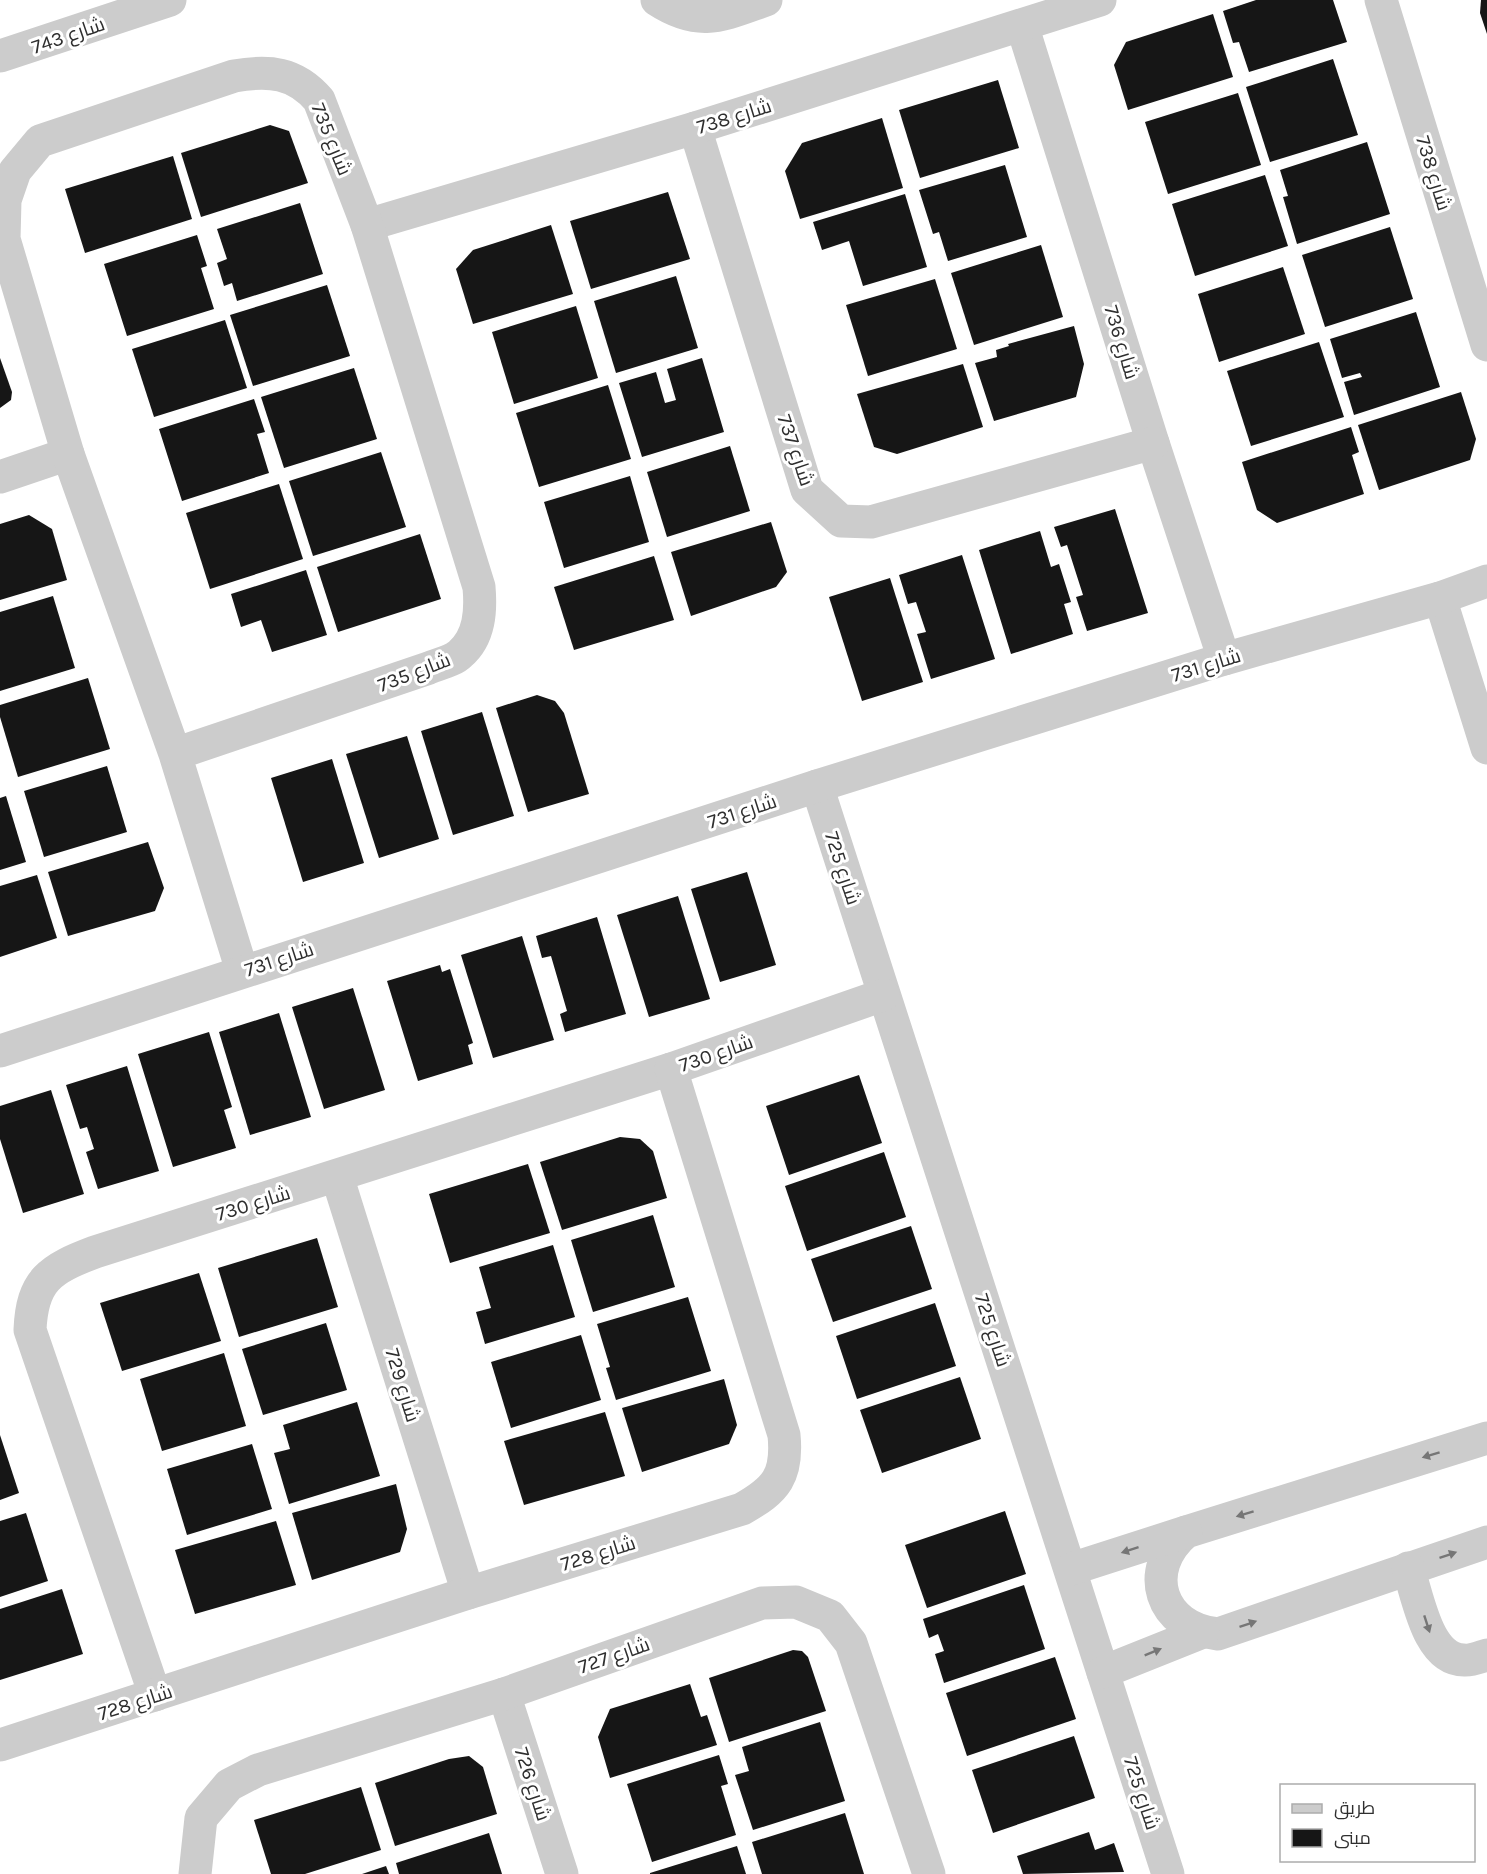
<svg xmlns="http://www.w3.org/2000/svg" width="1487" height="1874" font-family="Karla,Cairo,sans-serif">
  <rect width="100%" height="100%" fill="#fff"/>
  <g fill="#161616">
    <path d="M 1256,0 L 1333,0 L 1347,42 L 1249,72 L 1239,42 L 1233,43 L 1223,11 Z"/>
    <path d="M 1481,0 L 1487,0 L 1487,34 L 1480,13 Z"/>
    <path d="M 1213,14 L 1233,77 L 1128,110 L 1114,65 L 1126,42 Z"/>
    <path d="M 1333,59 L 1358,135 L 1270,162 L 1246,87 Z"/>
    <path d="M 998,80 L 1019,148 L 920,178 L 899,110 Z"/>
    <path d="M 1238,93 L 1261,165 L 1168,194 L 1145,122 Z"/>
    <path d="M 882,118 L 903,188 L 800,219 L 785,171 L 802,143 Z"/>
    <path d="M 270,125 L 289,131 L 308,183 L 201,217 L 181,153 Z"/>
    <path d="M 1367,142 L 1390,214 L 1297,244 L 1283,197 L 1288,196 L 1280,170 Z"/>
    <path d="M 173,156 L 192,219 L 85,253 L 65,189 Z"/>
    <path d="M 1005,165 L 1027,237 L 948,261 L 939,232 L 933,234 L 919,190 Z"/>
    <path d="M 1265,175 L 1288,246 L 1195,276 L 1172,204 Z"/>
    <path d="M 668,192 L 690,259 L 591,289 L 570,221 Z"/>
    <path d="M 905,194 L 927,267 L 863,286 L 849,241 L 822,250 L 813,222 Z"/>
    <path d="M 300,203 L 323,274 L 237,301 L 232,283 L 224,286 L 217,263 L 227,259 L 217,229 Z"/>
    <path d="M 551,225 L 573,294 L 473,324 L 456,269 L 473,250 Z"/>
    <path d="M 1390,227 L 1413,299 L 1325,327 L 1302,255 Z"/>
    <path d="M 197,235 L 207,266 L 201,268 L 214,309 L 127,336 L 104,264 Z"/>
    <path d="M 1041,245 L 1063,317 L 974,345 L 951,273 Z"/>
    <path d="M 1283,267 L 1305,334 L 1219,362 L 1198,294 Z"/>
    <path d="M 676,276 L 698,348 L 616,373 L 594,301 Z"/>
    <path d="M 935,279 L 957,349 L 868,376 L 846,305 Z"/>
    <path d="M 327,285 L 350,356 L 253,386 L 230,315 Z"/>
    <path d="M 576,306 L 598,378 L 514,404 L 492,332 Z"/>
    <path d="M 1416,312 L 1440,387 L 1354,415 L 1344,382 L 1362,377 L 1360,373 L 1342,378 L 1330,339 Z"/>
    <path d="M 225,320 L 247,388 L 154,417 L 132,349 Z"/>
    <path d="M 1074,326 L 1084,364 L 1076,397 L 994,421 L 975,363 L 997,357 L 996,350 L 1009,346 L 1008,344 Z"/>
    <path d="M 1319,342 L 1344,417 L 1251,446 L 1227,371 Z"/>
    <path d="M 0,358 L 12,392 L 11,400 L 0,408 Z"/>
    <path d="M 702,358 L 724,432 L 642,457 L 619,383 L 656,372 L 665,403 L 676,400 L 667,369 Z"/>
    <path d="M 963,364 L 983,427 L 897,454 L 874,447 L 857,394 Z"/>
    <path d="M 354,368 L 377,439 L 284,468 L 261,397 Z"/>
    <path d="M 608,385 L 631,459 L 539,487 L 516,413 Z"/>
    <path d="M 1461,392 L 1476,439 L 1470,460 L 1379,490 L 1358,425 Z"/>
    <path d="M 254,399 L 265,432 L 257,434 L 269,473 L 182,501 L 159,429 Z"/>
    <path d="M 1351,427 L 1359,452 L 1352,455 L 1364,494 L 1277,523 L 1257,510 L 1242,462 Z"/>
    <path d="M 730,446 L 750,511 L 667,537 L 647,472 Z"/>
    <path d="M 381,452 L 406,527 L 313,556 L 289,481 Z"/>
    <path d="M 630,476 L 649,542 L 564,568 L 544,502 Z"/>
    <path d="M 279,484 L 303,559 L 210,589 L 186,513 Z"/>
    <path d="M 1115,509 L 1148,613 L 1087,631 L 1076,597 L 1083,595 L 1067,545 L 1061,547 L 1054,527 Z"/>
    <path d="M 29,515 L 52,529 L 67,580 L 0,600 L 0,524 Z"/>
    <path d="M 771,522 L 787,572 L 776,587 L 691,616 L 671,552 Z"/>
    <path d="M 1040,531 L 1051,567 L 1059,564 L 1071,602 L 1064,604 L 1073,634 L 1011,654 L 979,550 Z"/>
    <path d="M 420,534 L 441,599 L 338,632 L 317,567 Z"/>
    <path d="M 962,555 L 995,659 L 931,679 L 917,634 L 926,632 L 916,602 L 908,604 L 899,575 Z"/>
    <path d="M 654,556 L 674,620 L 574,650 L 554,587 Z"/>
    <path d="M 306,570 L 327,635 L 272,652 L 261,620 L 241,627 L 231,594 Z"/>
    <path d="M 890,578 L 923,682 L 862,701 L 829,597 Z"/>
    <path d="M 53,596 L 75,668 L 0,691 L 0,612 Z"/>
    <path d="M 88,678 L 110,749 L 18,777 L 0,717 L 0,705 Z"/>
    <path d="M 537,695 L 555,701 L 564,713 L 589,794 L 528,812 L 496,708 Z"/>
    <path d="M 482,712 L 514,816 L 453,835 L 421,731 Z"/>
    <path d="M 407,736 L 439,839 L 379,858 L 346,754 Z"/>
    <path d="M 332,759 L 364,863 L 303,882 L 271,778 Z"/>
    <path d="M 107,766 L 127,832 L 44,857 L 24,791 Z"/>
    <path d="M 6,796 L 26,862 L 0,870 L 0,798 Z"/>
    <path d="M 148,842 L 164,888 L 155,911 L 68,936 L 48,872 Z"/>
    <path d="M 747,872 L 776,965 L 720,982 L 691,889 Z"/>
    <path d="M 37,875 L 57,938 L 0,957 L 0,886 Z"/>
    <path d="M 678,896 L 710,999 L 649,1017 L 617,915 Z"/>
    <path d="M 597,917 L 626,1014 L 565,1032 L 560,1014 L 567,1011 L 551,956 L 542,958 L 536,936 Z"/>
    <path d="M 522,936 L 554,1040 L 493,1058 L 461,955 Z"/>
    <path d="M 440,965 L 442,972 L 450,969 L 473,1043 L 468,1045 L 473,1064 L 418,1081 L 387,981 Z"/>
    <path d="M 353,988 L 385,1090 L 324,1109 L 292,1007 Z"/>
    <path d="M 279,1013 L 311,1117 L 250,1135 L 219,1032 Z"/>
    <path d="M 209,1032 L 232,1107 L 224,1110 L 236,1148 L 173,1167 L 138,1054 Z"/>
    <path d="M 127,1066 L 159,1171 L 98,1189 L 86,1152 L 94,1149 L 87,1127 L 80,1129 L 66,1085 Z"/>
    <path d="M 859,1075 L 882,1143 L 789,1175 L 766,1106 Z"/>
    <path d="M 51,1090 L 84,1194 L 23,1213 L 0,1139 L 0,1106 Z"/>
    <path d="M 620,1137 L 640,1139 L 653,1151 L 667,1198 L 562,1230 L 540,1162 Z"/>
    <path d="M 884,1152 L 906,1217 L 807,1251 L 785,1186 Z"/>
    <path d="M 528,1164 L 550,1233 L 450,1263 L 429,1194 Z"/>
    <path d="M 653,1215 L 675,1287 L 593,1312 L 571,1240 Z"/>
    <path d="M 911,1226 L 932,1289 L 833,1322 L 811,1259 Z"/>
    <path d="M 317,1238 L 338,1307 L 239,1337 L 218,1268 Z"/>
    <path d="M 553,1245 L 575,1317 L 485,1344 L 476,1312 L 491,1308 L 479,1267 Z"/>
    <path d="M 199,1273 L 221,1341 L 122,1371 L 100,1303 Z"/>
    <path d="M 688,1297 L 711,1371 L 616,1400 L 606,1368 L 610,1367 L 597,1324 Z"/>
    <path d="M 935,1303 L 956,1366 L 857,1399 L 836,1336 Z"/>
    <path d="M 326,1323 L 347,1390 L 263,1415 L 242,1349 Z"/>
    <path d="M 581,1335 L 601,1400 L 511,1428 L 491,1362 Z"/>
    <path d="M 224,1353 L 246,1426 L 162,1451 L 140,1379 Z"/>
    <path d="M 960,1377 L 981,1439 L 882,1473 L 860,1410 Z"/>
    <path d="M 724,1379 L 737,1425 L 729,1444 L 642,1472 L 622,1408 Z"/>
    <path d="M 357,1402 L 380,1476 L 289,1504 L 274,1453 L 290,1449 L 283,1425 Z"/>
    <path d="M 605,1412 L 625,1476 L 524,1505 L 504,1441 Z"/>
    <path d="M 0,1435 L 19,1493 L 0,1500 Z"/>
    <path d="M 252,1444 L 272,1509 L 187,1535 L 167,1469 Z"/>
    <path d="M 396,1484 L 407,1529 L 400,1552 L 312,1580 L 292,1513 Z"/>
    <path d="M 1005,1511 L 1026,1574 L 927,1608 L 905,1545 Z"/>
    <path d="M 26,1513 L 48,1581 L 0,1597 L 0,1521 Z"/>
    <path d="M 276,1521 L 296,1585 L 195,1614 L 175,1550 Z"/>
    <path d="M 1024,1585 L 1045,1649 L 944,1683 L 935,1654 L 944,1651 L 938,1634 L 929,1638 L 923,1619 Z"/>
    <path d="M 62,1589 L 83,1654 L 0,1680 L 0,1609 Z"/>
    <path d="M 793,1650 L 802,1651 L 808,1657 L 826,1711 L 729,1742 L 709,1678 Z"/>
    <path d="M 1055,1657 L 1076,1719 L 967,1756 L 946,1693 Z"/>
    <path d="M 690,1684 L 701,1717 L 707,1715 L 717,1745 L 610,1778 L 598,1737 L 610,1709 Z"/>
    <path d="M 820,1722 L 845,1801 L 753,1830 L 735,1775 L 749,1771 L 742,1747 Z"/>
    <path d="M 1074,1736 L 1095,1798 L 993,1833 L 972,1770 Z"/>
    <path d="M 719,1755 L 728,1784 L 721,1786 L 736,1835 L 652,1862 L 627,1784 Z"/>
    <path d="M 469,1756 L 483,1767 L 497,1814 L 395,1846 L 375,1783 L 449,1759 Z"/>
    <path d="M 361,1787 L 381,1850 L 305,1874 L 271,1874 L 254,1820 Z"/>
    <path d="M 845,1813 L 864,1874 L 762,1874 L 752,1842 Z"/>
    <path d="M 1089,1832 L 1095,1850 L 1114,1843 L 1124,1872 L 1023,1874 L 1017,1856 Z"/>
    <path d="M 489,1833 L 502,1874 L 399,1874 L 396,1863 Z"/>
    <path d="M 737,1846 L 746,1874 L 650,1874 L 650,1873 Z"/>
    <path d="M 386,1866 L 389,1874 L 362,1874 Z"/>
  </g>
  <g fill="none" stroke-linecap="round" stroke-linejoin="round">
    <g stroke="#ccc" stroke-width="33">
      <path d="M 657,0 C 700,28 723,15 766,0"/>
      <path d="M 1381,0 L 1487,345"/>
      <path d="M 1022,25 L 1153,443 L 1224,659"/>
      <path d="M 0,56 L 170,0"/>
      <path d="M 695,128 L 807,490 L 841,521 L 871,522 L 1153,443"/>
      <path d="M 367,225 L 695,128 L 1100,0"/>
      <path d="M 0,477 L 68,454"/>
      <path d="M 1440,598 L 1487,748"/>
      <path d="M 175,754 L 429,668 C 438,664 453,661 460,654 C 480,637 481,610 479,587 L 367,225 L 319,100 C 295,72 269,70 234,76 L 40,141 L 15,171 L 5,200 L 4,239 L 68,454 L 175,754 L 242,971"/>
      <path d="M 817,786 L 1168,1874"/>
      <path d="M 0,1051 L 817,786 L 1224,659 L 1440,598 L 1487,581"/>
      <path d="M 337,1176 L 468,1593"/>
      <path d="M 1487,1438 L 1186,1532 C 1141,1570 1160,1628 1218,1634 L 1487,1542"/>
      <path d="M 1408,1568 C 1418,1596 1427,1660 1464,1660 C 1471,1661 1480,1657 1487,1655"/>
      <path d="M 1071,1569 L 1186,1532"/>
      <path d="M 1103,1672 L 1203,1632"/>
      <path d="M 504,1694 L 562,1874"/>
      <path d="M 155,1695 L 30,1330 C 32,1280 50,1269 95,1252 L 671,1069 L 883,995"/>
      <path d="M 0,1745 L 468,1593 L 742,1509 C 776,1490 788,1476 784,1435 L 671,1069"/>
      <path d="M 195,1874 L 201,1818 L 229,1785 L 258,1770 L 504,1694 L 762,1603 L 796,1602 L 830,1616 L 851,1643 L 929,1874"/>
    </g>
  </g>
  <defs><path id="oneway-solid" d="M-6-.8H1V-3.2L6.5 0L1 3.2V.8H-6Z" transform="scale(1.5)"/></defs>
  <g fill="#767676">
    <use href="#oneway-solid" transform="translate(1431 1455) rotate(163)"/>
    <use href="#oneway-solid" transform="translate(1245 1514) rotate(163)"/>
    <use href="#oneway-solid" transform="translate(1130 1550) rotate(162)"/>
    <use href="#oneway-solid" transform="translate(1448 1555) rotate(-19)"/>
    <use href="#oneway-solid" transform="translate(1248 1624) rotate(-19)"/>
    <use href="#oneway-solid" transform="translate(1427 1624) rotate(72)"/>
    <use href="#oneway-solid" transform="translate(1153 1652) rotate(-22)"/>
  </g>
  <g text-anchor="middle" stroke-width="6" stroke-linejoin="round" paint-order="stroke">
    <g font-size="20" fill="#2f2f2f" stroke="#fff">
      <text transform="translate(68 35) rotate(-19)" y="7">شارع 743</text>
      <text transform="translate(734 116) rotate(-17)" y="7">شارع 738</text>
      <text transform="translate(332 139) rotate(68)" y="7">شارع 735</text>
      <text transform="translate(1434 173) rotate(73)" y="7">شارع 738</text>
      <text transform="translate(1122 342) rotate(73)" y="7">شارع 736</text>
      <text transform="translate(796 450) rotate(71)" y="7">شارع 737</text>
      <text transform="translate(1206 665) rotate(-17)" y="7">شارع 731</text>
      <text transform="translate(414 672) rotate(-21)" y="7">شارع 735</text>
      <text transform="translate(742 811) rotate(-18)" y="7">شارع 731</text>
      <text transform="translate(843 868) rotate(72)" y="7">شارع 725</text>
      <text transform="translate(279 959) rotate(-18)" y="7">شارع 731</text>
      <text transform="translate(716 1053) rotate(-19)" y="7">شارع 730</text>
      <text transform="translate(253 1203) rotate(-17)" y="7">شارع 730</text>
      <text transform="translate(993 1330) rotate(72)" y="7">شارع 725</text>
      <text transform="translate(403 1385) rotate(73)" y="7">شارع 729</text>
      <text transform="translate(598 1553) rotate(-17)" y="7">شارع 728</text>
      <text transform="translate(614 1655) rotate(-19)" y="7">شارع 727</text>
      <text transform="translate(135 1702) rotate(-18)" y="7">شارع 728</text>
      <text transform="translate(533 1784) rotate(72)" y="7">شارع 726</text>
      <text transform="translate(1142 1793) rotate(72)" y="7">شارع 725</text>
    </g>
  </g>
  <rect x="1280" y="1784" width="195" height="78" fill="#ffffff" stroke="#acacac" stroke-width="1.5"/>
  <rect x="1292" y="1804" width="30" height="9" fill="#cccccc" stroke="#acacac" stroke-width="1.5"/>
  <text x="1334" y="1814" font-size="18" fill="#2f2f2f">طريق</text>
  <rect x="1292" y="1829" width="30" height="18" fill="#161616" stroke="#acacac" stroke-width="1.5"/>
  <text x="1334" y="1844" font-size="18" fill="#2f2f2f">مبنى</text>
</svg>
